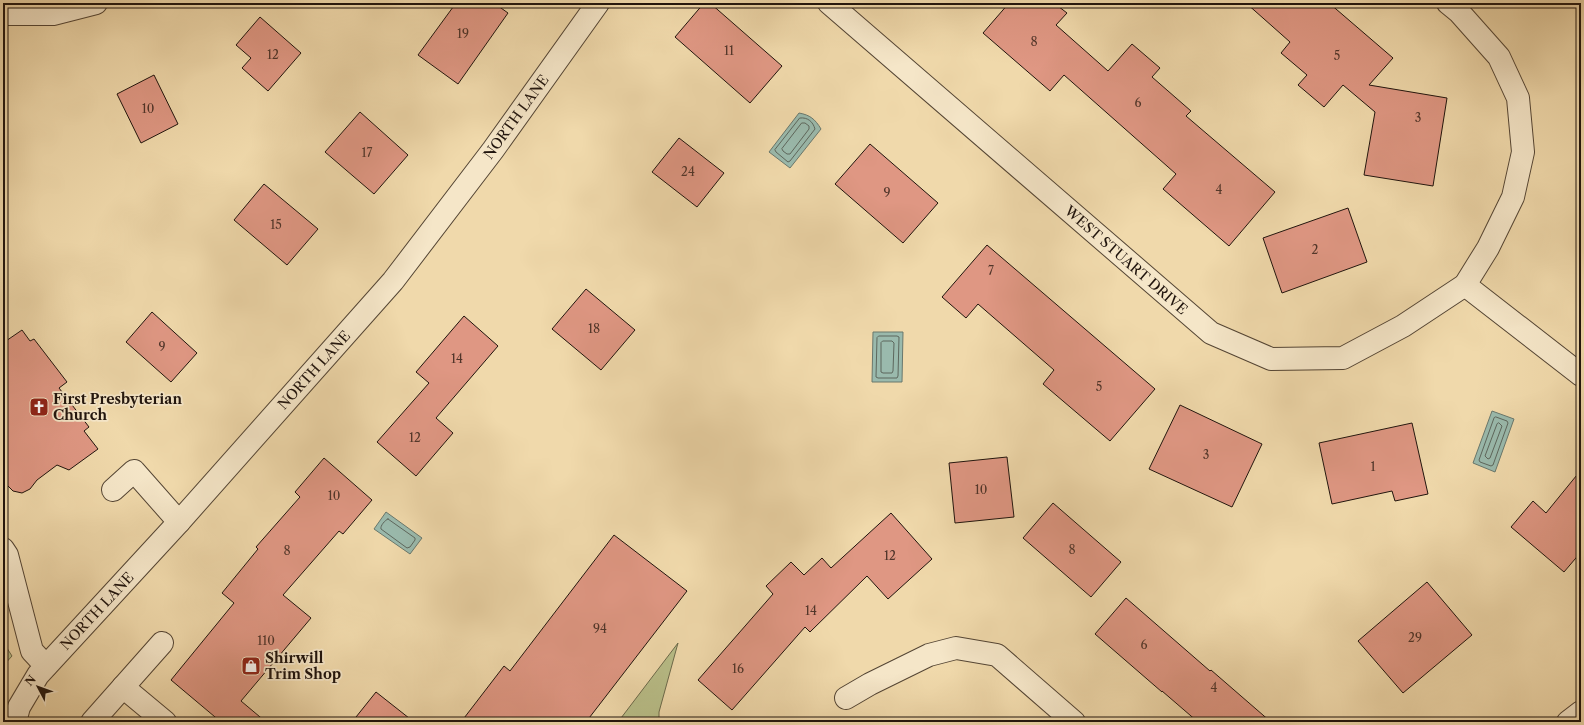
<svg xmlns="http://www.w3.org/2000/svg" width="1584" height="725" font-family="'Libre Caslon Text',serif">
  <rect width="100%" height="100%" fill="#f0d9ab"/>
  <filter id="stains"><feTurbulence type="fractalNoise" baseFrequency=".005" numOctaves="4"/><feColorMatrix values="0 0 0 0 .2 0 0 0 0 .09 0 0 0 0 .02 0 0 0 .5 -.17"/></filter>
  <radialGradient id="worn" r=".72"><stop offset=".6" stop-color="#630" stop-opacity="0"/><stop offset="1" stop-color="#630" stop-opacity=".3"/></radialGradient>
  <g fill="#b9bf89" stroke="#6c6a4b">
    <path d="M 3,642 L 12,656 L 3,666 Z"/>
    <path d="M 678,643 L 659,712 L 659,722 L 618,722 Z"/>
  </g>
  <g fill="#9abaad" stroke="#69786d">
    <path d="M 799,113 C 810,115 815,119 821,129 L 790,168 L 769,152 Z"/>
    <path d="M 873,332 L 903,332 L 902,382 L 872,382 Z"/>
    <path d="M 1492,411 L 1514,419 L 1495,472 L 1473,463 Z"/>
    <path d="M 386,512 L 422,538 L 410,554 L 374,529 Z"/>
  </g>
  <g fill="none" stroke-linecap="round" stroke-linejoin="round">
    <g stroke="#5d675d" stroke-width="1">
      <path d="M 800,118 C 808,117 813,122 815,129 L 790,161 L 788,162 L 776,152 L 775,150 Z"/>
      <path d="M 802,123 L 805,123 L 809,126 L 809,129 L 790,154 L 787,154 L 783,151 L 782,149 Z"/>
      <path d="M 879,336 L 897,336 L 899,337 L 898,376 L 897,378 L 878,378 L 876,377 L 877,338 Z"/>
      <path d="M 883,341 L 892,341 L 894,343 L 893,371 L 892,373 L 883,373 L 881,372 L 881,343 Z"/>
      <path d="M 1496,417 L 1507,421 L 1508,423 L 1493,465 L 1491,466 L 1480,462 L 1479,460 L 1494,418 Z"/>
      <path d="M 1499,423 L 1502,426 L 1490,458 L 1488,459 L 1485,456 L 1497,424 Z"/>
      <path d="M 388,519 L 415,538 L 415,540 L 410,547 L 407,548 L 381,529 C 380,526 385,520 388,519 Z"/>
    </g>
  </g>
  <g fill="#df9783" stroke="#20140d">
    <path d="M 456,3 L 494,3 L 508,13 L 458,84 L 418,55 Z"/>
    <path d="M 704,3 L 710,3 L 782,66 L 750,103 L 675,37 Z"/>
    <path d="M 1009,3 L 1054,3 L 1067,13 L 1056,25 L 1108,71 L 1132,44 L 1160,68 L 1152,77 L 1191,111 L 1186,116 L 1275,192 L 1229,246 L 1163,189 L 1176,174 L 1064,75 L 1050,91 L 983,33 Z"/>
    <path d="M 1246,3 L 1329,3 L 1393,58 L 1369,85 L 1447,98 L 1433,186 L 1364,175 L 1375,112 L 1343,85 L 1324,107 L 1298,85 L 1307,75 L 1281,53 L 1290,42 Z"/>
    <path d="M 260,17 L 301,53 L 268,91 L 242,68 L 251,58 L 236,45 Z"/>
    <path d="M 154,75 L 178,124 L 141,143 L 117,94 Z"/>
    <path d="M 360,112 L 408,155 L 374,194 L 325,152 Z"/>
    <path d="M 679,138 L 724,173 L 697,207 L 652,172 Z"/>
    <path d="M 870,144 L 938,203 L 903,243 L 835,184 Z"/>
    <path d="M 264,184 L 318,229 L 287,265 L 234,220 Z"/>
    <path d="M 1348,208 L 1367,262 L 1282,293 L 1263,238 Z"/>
    <path d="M 987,245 L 1155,389 L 1110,441 L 1043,384 L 1054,370 L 978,304 L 966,318 L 942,297 Z"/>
    <path d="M 586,289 L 635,330 L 601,370 L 552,329 Z"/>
    <path d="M 152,312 L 197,353 L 171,382 L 126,342 Z"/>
    <path d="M 464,316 L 498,346 L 436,418 L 453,433 L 416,476 L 377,442 L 429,383 L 416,372 Z"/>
    <path d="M 22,330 L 30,341 L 34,339 L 67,382 L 59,388 L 89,427 L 84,431 L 98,449 L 69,470 L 57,465 L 37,480 L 30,489 L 22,493 L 13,491 L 5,483 L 3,475 L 3,343 Z"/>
    <path d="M 1180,405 L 1262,444 L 1232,507 L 1149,469 Z"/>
    <path d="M 1412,423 L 1428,494 L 1395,501 L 1392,491 L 1332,504 L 1319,443 Z"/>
    <path d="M 1007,457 L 1014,517 L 955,523 L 949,463 Z"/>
    <path d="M 324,458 L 372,500 L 343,534 L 339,531 L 283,595 L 311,618 L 241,701 L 266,722 L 221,722 L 171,680 L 234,603 L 222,593 L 258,549 L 256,547 L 300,497 L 295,492 Z"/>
    <path d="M 1581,470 L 1581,552 L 1564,572 L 1511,527 L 1533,501 L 1546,513 Z"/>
    <path d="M 1053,503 L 1121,562 L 1091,597 L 1023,538 Z"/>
    <path d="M 891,513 L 932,559 L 888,599 L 867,576 L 810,632 L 805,627 L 732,710 L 698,680 L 773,594 L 766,586 L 791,562 L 804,575 L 822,558 L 831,568 Z"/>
    <path d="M 614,535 L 687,591 L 586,722 L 461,722 L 504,666 L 510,671 Z"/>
    <path d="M 1427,582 L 1472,635 L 1403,693 L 1358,641 Z"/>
    <path d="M 1126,598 L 1210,671 L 1211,670 L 1271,722 L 1198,722 L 1162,691 L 1162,692 L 1095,634 Z"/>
    <path d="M 376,692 L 414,722 L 352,722 Z"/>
  </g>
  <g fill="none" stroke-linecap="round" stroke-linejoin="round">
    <g stroke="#544534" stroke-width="24">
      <g id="minor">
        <path d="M 829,3 L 1211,333 L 1271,359 L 1343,358 L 1403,326 L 1465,285 L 1488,248 L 1513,197 L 1523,152 L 1518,98 L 1499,57 L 1459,12 L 1448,3"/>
        <path d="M 3,14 L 53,14 L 96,3"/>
        <path d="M 1465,285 L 1581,375"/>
        <path d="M 113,490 L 134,471 L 179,522"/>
        <path d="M 3,549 L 7,555 L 32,651 L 46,666"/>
        <path d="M 123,687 L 165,722"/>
        <path d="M 846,698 L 870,684 L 929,655 L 956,648 L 997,655 L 1074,722"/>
        <path d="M 15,722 L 19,707 L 38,675 L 179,522 L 393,281 L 493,150 L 598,3"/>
        <path d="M 92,722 L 162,643"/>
        <path d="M 1568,722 L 1581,712"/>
      </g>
    </g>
    <use href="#minor" stroke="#f5e6c8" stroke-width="22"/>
  </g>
  <defs>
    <g id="church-square" transform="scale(1)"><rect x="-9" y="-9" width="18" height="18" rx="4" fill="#8f2418" stroke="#f5e6c8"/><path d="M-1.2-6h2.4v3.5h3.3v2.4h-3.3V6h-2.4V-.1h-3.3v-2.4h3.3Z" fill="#fff"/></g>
    <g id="shop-square" transform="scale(1)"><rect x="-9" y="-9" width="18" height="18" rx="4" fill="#8f2418" stroke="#f5e6c8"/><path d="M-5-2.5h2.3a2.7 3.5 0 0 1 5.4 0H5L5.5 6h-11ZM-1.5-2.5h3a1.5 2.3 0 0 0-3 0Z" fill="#fff"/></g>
  </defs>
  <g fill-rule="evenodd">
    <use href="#church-square" x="39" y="407"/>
    <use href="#shop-square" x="251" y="666"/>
  </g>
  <g text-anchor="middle" stroke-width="3.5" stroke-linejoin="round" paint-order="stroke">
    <g font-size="12" fill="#50352a">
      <text x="463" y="38">19</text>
      <text x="1034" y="46">8</text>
      <text x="729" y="55">11</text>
      <text x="273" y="59">12</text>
      <text x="1337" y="60">5</text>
      <text x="1138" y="107">6</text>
      <text x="148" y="113">10</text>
      <text x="1418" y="122">3</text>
      <text x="367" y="157">17</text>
      <text x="688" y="176">24</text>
      <text x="1219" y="194">4</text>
      <text x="887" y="197">9</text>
      <text x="276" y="229">15</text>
      <text x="1315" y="254">2</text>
      <text x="991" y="275">7</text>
      <text x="594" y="333">18</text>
      <text x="162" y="351">9</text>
      <text x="457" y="363">14</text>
      <text x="1099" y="391">5</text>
      <text x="415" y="442">12</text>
      <text x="1206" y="459">3</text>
      <text x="1373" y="471">1</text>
      <text x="981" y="494">10</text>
      <text x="334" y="500">10</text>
      <text x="1072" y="554">8</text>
      <text x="287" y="555">8</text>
      <text x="890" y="560">12</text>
      <text x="811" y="615">14</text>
      <text x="600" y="633">94</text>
      <text x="1415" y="642">29</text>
      <text x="266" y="645">110</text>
      <text x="1144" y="649">6</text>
      <text x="738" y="673">16</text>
      <text x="1214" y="692">4</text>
    </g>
    <g font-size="14" fill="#20140d" stroke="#f5e6c8">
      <text transform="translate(516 117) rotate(-54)" y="5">NORTH LANE</text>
      <text transform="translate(1126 260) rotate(41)" y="5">WEST STUART DRIVE</text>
      <text transform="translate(314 370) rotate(-48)" y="5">NORTH LANE</text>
      <text transform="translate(97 611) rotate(-47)" y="5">NORTH LANE</text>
    </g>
    <g font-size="14" font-weight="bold" fill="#20140d" stroke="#f5e6c8" text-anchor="start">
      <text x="53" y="404">First Presbyterian<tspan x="53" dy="16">Church</tspan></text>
      <text x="265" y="663">Shirwill<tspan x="265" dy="16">Trim Shop</tspan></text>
    </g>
  </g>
  <rect width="1584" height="725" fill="none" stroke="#f0d9ab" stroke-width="16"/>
  <rect x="4" y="4" width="1576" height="717" fill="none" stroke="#20140d" stroke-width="2"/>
  <rect x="8" y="8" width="1568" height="709" fill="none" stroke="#20140d"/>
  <g transform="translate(38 687) rotate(311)" stroke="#f5e6c8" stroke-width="3" paint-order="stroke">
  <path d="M0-3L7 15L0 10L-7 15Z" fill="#20140d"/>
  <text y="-6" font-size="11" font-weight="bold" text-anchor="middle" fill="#20140d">N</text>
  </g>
  <rect width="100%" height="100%" filter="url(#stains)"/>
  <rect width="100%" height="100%" fill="url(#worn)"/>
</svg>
